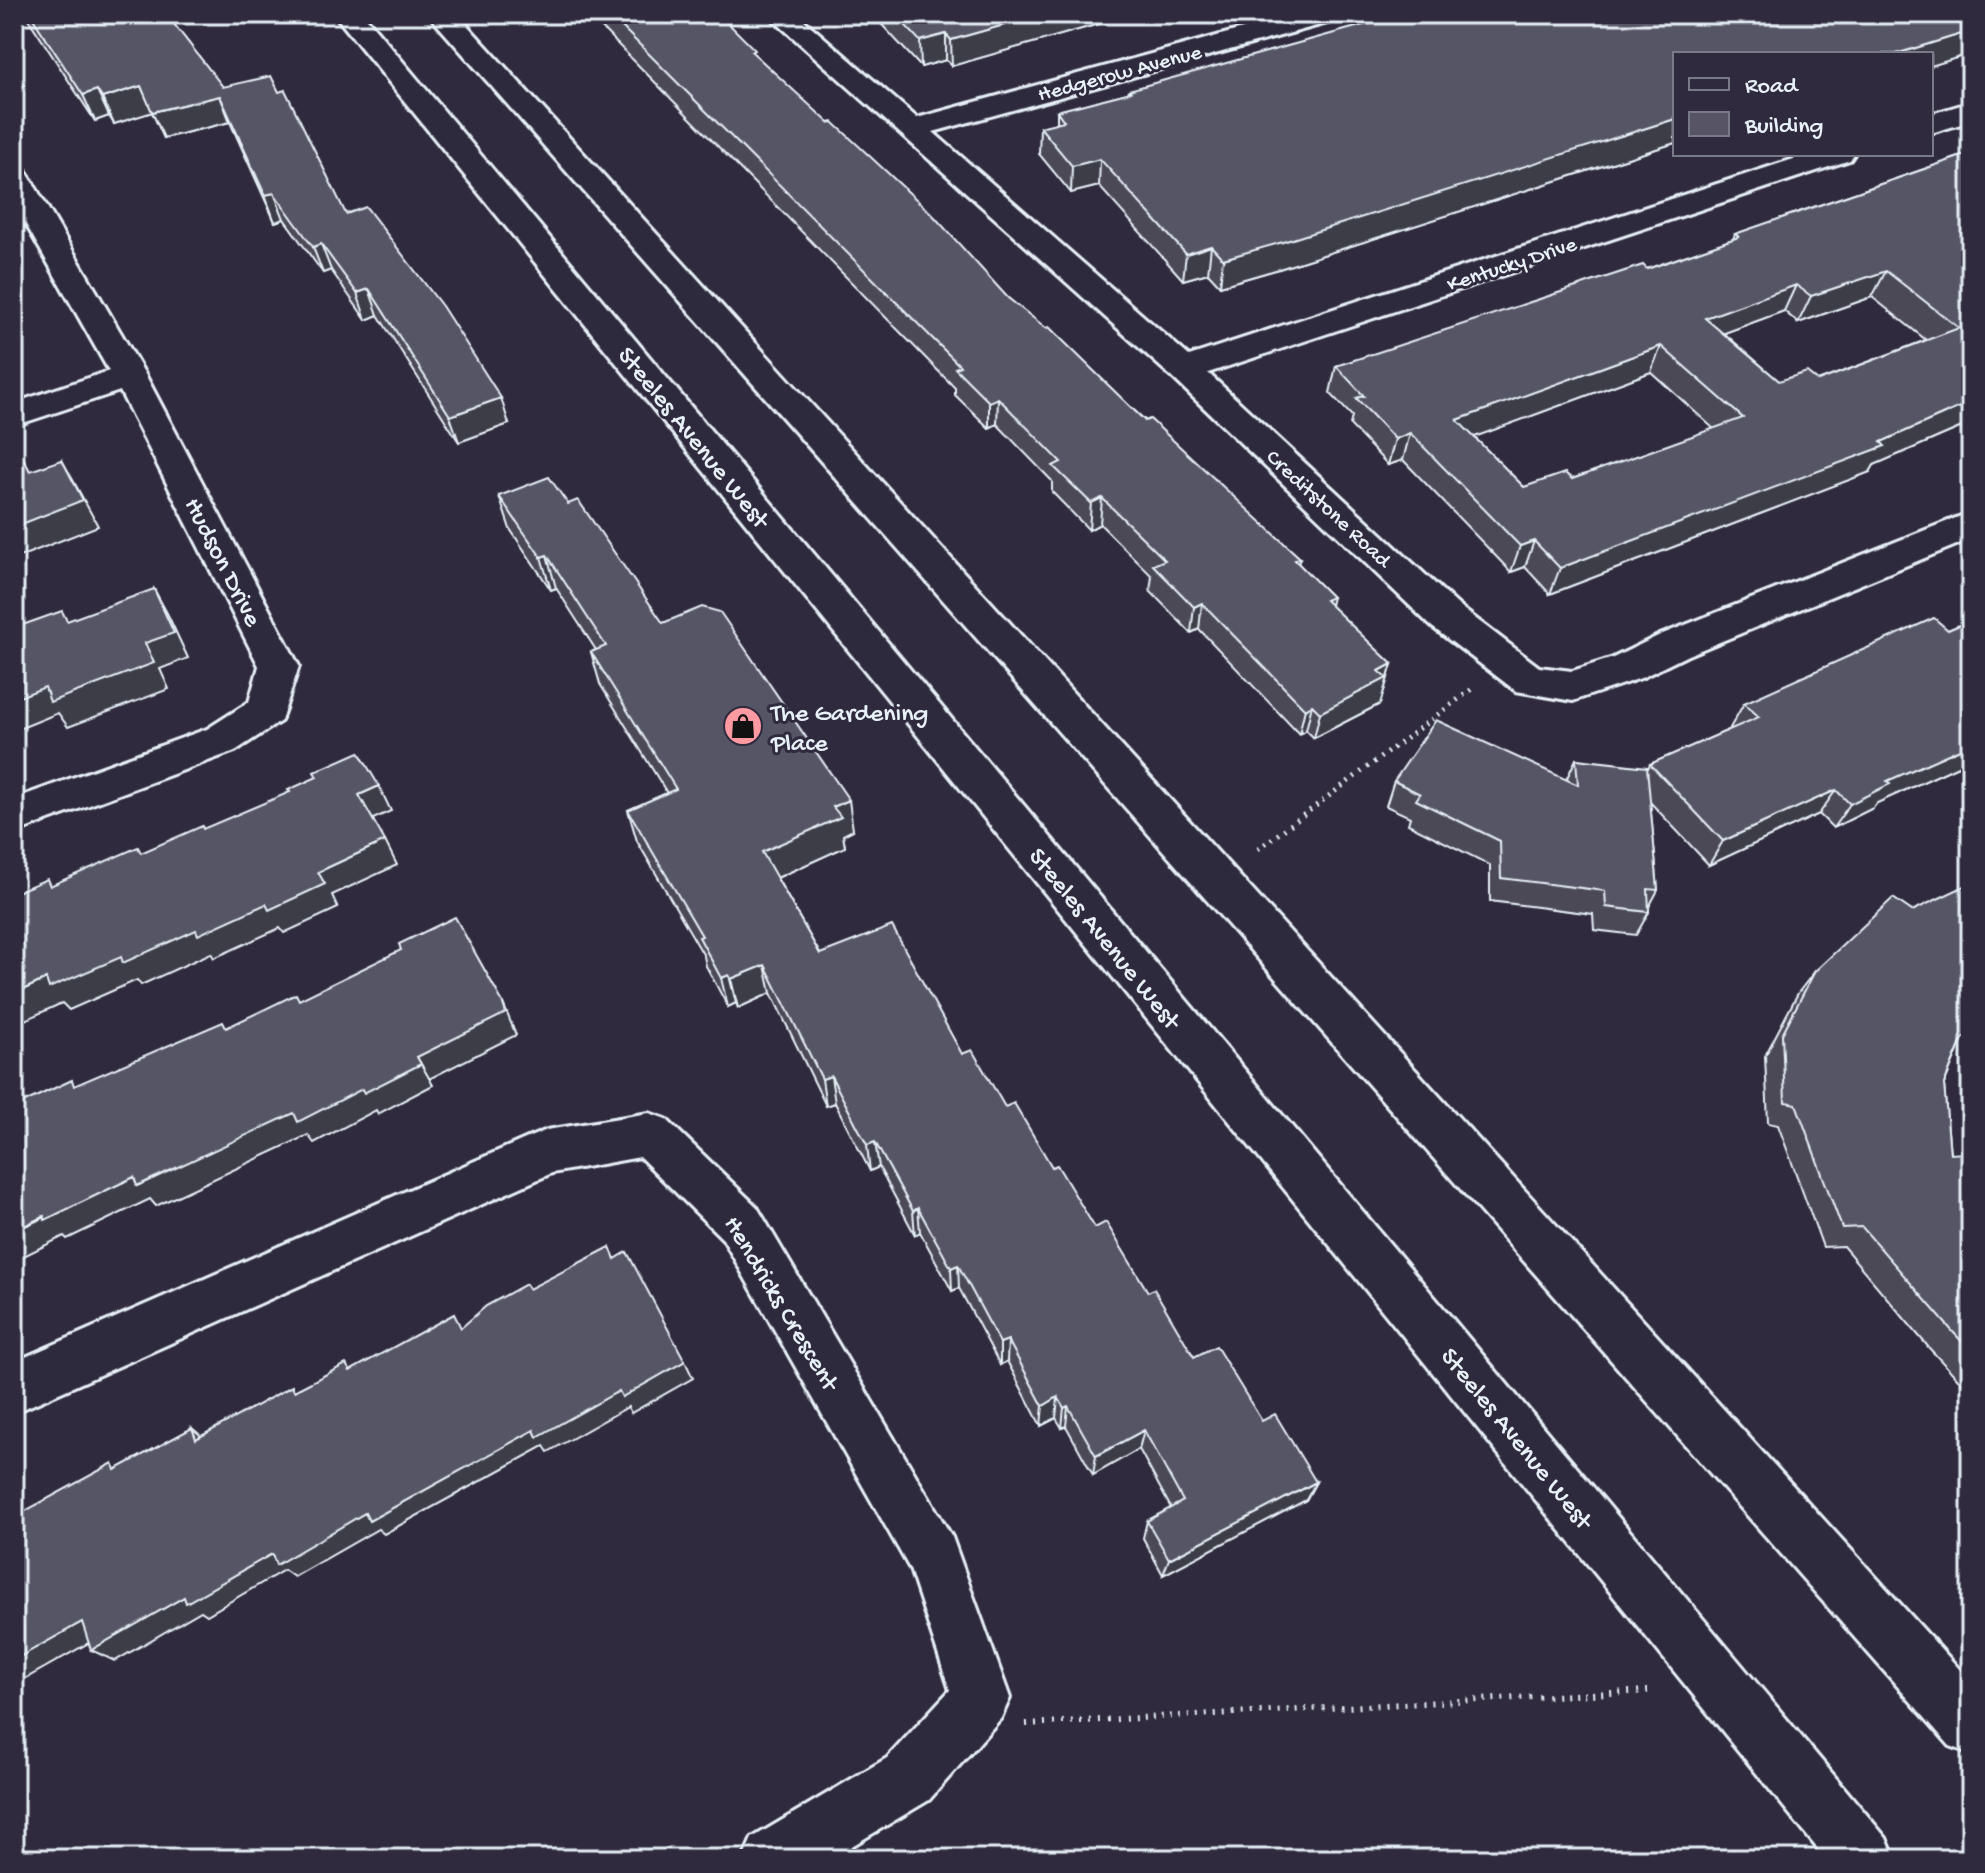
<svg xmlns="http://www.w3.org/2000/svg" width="1985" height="1873" font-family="'Gochi Hand',sans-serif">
  <rect width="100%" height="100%" fill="#2f2a3d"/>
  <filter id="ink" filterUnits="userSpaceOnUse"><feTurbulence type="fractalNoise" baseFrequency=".0125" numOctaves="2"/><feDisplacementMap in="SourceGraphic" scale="16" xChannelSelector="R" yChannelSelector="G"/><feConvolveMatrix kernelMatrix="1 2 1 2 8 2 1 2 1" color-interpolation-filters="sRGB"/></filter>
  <g filter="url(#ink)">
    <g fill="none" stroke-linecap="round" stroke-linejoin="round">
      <g stroke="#e8f1f8" stroke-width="6">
        <g id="street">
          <path d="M 767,14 L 797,14 L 917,118 L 1297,14 L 1342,14 L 1338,20 L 933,132 L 1189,356 L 1809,154 L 1854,154 L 1850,160 L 1208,373 L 1459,606 L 1539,667 L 1572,671 L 1613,658 L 1660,635 L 1971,512 L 1971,539 L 1688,655 L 1641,678 L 1587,696 L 1573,701 L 1516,691 L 1431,626 L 1172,377 Z"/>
          <path d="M 1971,102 L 1971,121 L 1931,133 L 1931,114 Z"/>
          <path d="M 14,167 L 25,170 L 29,176 L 146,376 L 299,666 L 281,721 L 235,751 L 14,833 L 14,799 L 207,729 L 249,702 L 259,666 L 120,391 L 14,426 L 14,403 L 109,371 L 14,203 Z"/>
          <path d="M 649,1113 L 666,1119 L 757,1207 L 952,1537 L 1010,1698 L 1001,1718 L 929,1800 L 830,1859 L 743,1859 L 752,1838 L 887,1758 L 950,1690 L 910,1569 L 723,1239 L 640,1157 L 552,1173 L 14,1413 L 14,1362 L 530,1137 L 547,1130 Z"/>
        </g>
      </g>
      <g stroke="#e8f1f8" stroke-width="6">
        <g id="secondary">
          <path d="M 334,14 L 363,14 L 1886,1838 L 1895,1859 L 1826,1859 Z"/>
          <path d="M 428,14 L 457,14 L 1971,1682 L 1971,1754 L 1950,1746 Z"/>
        </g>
      </g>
      <path stroke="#e8f1f8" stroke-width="5" stroke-dasharray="2 6" stroke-linecap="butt" d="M 1258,849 L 1472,689"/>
      <path stroke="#e8f1f8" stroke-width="6" stroke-dasharray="2 7" stroke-linecap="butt" d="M 1026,1724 L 1648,1691"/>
      <use href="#street" fill="#2f2a3d" fill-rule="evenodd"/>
      <use href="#secondary" fill="#2f2a3d" fill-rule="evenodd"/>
    </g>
    <g fill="#4b4957" stroke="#e8f1f8" stroke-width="2" fill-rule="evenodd">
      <path d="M 25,14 L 166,14 L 223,87 L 346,214 L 509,424 L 459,442 L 378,315 L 366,320 L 331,270 L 323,273 L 284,219 L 275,222 L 230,122 L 164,138 L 152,112 L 114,124 L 109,116 L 95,121 Z"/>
      <path d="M 588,14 L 719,14 L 756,56 L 1008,298 L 1300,558 L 1298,564 L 1332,597 L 1330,605 L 1392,664 L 1380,704 L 1314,738 L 1306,730 L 1299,734 L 1199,629 L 1191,633 L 1150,591 L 1152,576 L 1100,524 L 1089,530 L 1052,492 L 1052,481 L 997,424 L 989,428 L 955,395 L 955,388 Z"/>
      <path d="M 872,14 L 1134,14 L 952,66 L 946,60 L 921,67 Z"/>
      <path d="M 1971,14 L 1971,49 L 1969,49 L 1966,55 L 1931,66 L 1931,54 L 1675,54 L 1675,143 L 1279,269 L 1220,286 L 1208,273 L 1183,280 L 1099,186 L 1071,193 L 1039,154 L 1040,127 L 1057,123 L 1057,111 L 1128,93 L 1129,90 Z"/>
      <path d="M 1971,153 L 1971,423 L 1874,465 L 1870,472 L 1550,594 L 1525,567 L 1511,572 L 1403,460 L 1388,465 L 1350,425 L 1352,416 L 1330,393 L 1336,366 L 1647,269 L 1733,239 L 1735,234 ZM 1872,297 L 1926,340 L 1818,381 L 1779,381 L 1724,333 L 1784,311 L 1798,323 ZM 1651,372 L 1714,429 L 1572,479 L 1524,487 L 1474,437 Z"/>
      <path d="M 499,496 L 568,504 L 663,623 L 853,830 L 843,835 L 845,847 L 777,878 L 820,954 L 962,1054 L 1052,1167 L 1095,1228 L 1148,1292 L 1194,1357 L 1262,1421 L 1316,1482 L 1306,1500 L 1163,1575 L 1143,1538 L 1147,1521 L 1171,1508 L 1139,1449 L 1093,1475 L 1066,1426 L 1062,1428 L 1056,1418 L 1041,1426 L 1007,1361 L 1000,1365 L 959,1288 L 952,1291 L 920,1232 L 915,1235 L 879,1167 L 870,1171 L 835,1103 L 826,1106 L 771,993 L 738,1008 L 736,1003 L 728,1007 L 706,966 L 704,956 L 637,841 L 628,810 L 667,793 L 600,684 L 591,652 L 596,650 L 556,588 L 551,590 L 510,529 Z"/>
      <path d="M 1971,620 L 1971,760 L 1877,803 L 1873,808 L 1833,828 L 1819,814 L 1709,865 L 1650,802 L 1658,890 L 1649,907 L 1649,912 L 1636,935 L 1594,930 L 1593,914 L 1490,901 L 1490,865 L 1408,824 L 1410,817 L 1386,806 L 1394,781 L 1566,780 L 1576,759 L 1647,770 L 1650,764 L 1731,729 L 1730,728 L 1744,703 L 1948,630 Z"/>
      <path d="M 1815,971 L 1962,1041 L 1944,1084 L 1950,1154 L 1971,1168 L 1971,1393 L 1930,1349 L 1843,1246 L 1823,1247 L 1778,1125 L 1768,1123 L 1765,1056 L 1798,993 Z"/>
    </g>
    <g fill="#3d3c47" stroke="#e8f1f8" stroke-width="2">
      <path d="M 1043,14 L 1134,14 L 952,66 L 951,40 Z"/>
      <path d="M 1971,31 L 1971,49 L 1969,49 L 1966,55 L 1931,66 L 1931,54 L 1896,54 Z"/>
      <path d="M 946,34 L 946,60 L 921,67 L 920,41 Z"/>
      <path d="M 141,86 L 153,112 L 114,124 L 102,98 Z"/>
      <path d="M 97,90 L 109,116 L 95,121 L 83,95 Z"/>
      <path d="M 220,96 L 230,122 L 164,138 L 152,112 Z"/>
      <path d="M 1675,119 L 1675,143 L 1279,269 L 1220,286 L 1223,259 Z"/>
      <path d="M 1100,159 L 1099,186 L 1071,193 L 1072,166 Z"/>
      <path d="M 274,193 L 284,219 L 275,222 L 265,195 Z"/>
      <path d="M 321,244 L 331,270 L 323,273 L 313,247 Z"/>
      <path d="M 1211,246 L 1208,273 L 1183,280 L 1186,254 Z"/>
      <path d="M 1886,271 L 1872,297 L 1798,323 L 1811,296 Z"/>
      <path d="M 1796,285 L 1784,311 L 1695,344 L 1705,318 Z"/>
      <path d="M 369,289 L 378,315 L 366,320 L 357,293 Z"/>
      <path d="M 1661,346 L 1651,372 L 1450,446 L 1457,420 Z"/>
      <path d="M 501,398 L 509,424 L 459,442 L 450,416 Z"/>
      <path d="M 998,398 L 997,424 L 989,428 L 989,402 Z"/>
      <path d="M 1971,402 L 1971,423 L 1874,465 L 1870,472 L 1550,594 L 1560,568 L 1881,442 Z"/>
      <path d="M 1410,433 L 1403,460 L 1388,465 L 1395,439 Z"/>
      <path d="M 62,460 L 98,526 L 14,559 L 14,527 Z"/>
      <path d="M 1102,498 L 1100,524 L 1089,530 L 1091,503 Z"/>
      <path d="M 1534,541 L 1525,567 L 1511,572 L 1520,546 Z"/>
      <path d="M 547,555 L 556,588 L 551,590 L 541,557 Z"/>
      <path d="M 154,589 L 168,615 L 188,658 L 160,669 L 169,689 L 68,727 L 58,713 L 14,731 L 14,699 L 145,643 Z"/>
      <path d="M 1202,603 L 1199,629 L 1191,633 L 1194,607 Z"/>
      <path d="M 1392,664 L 1380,704 L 1314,738 L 1320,713 L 1379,671 Z"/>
      <path d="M 1312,705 L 1306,730 L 1299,734 L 1305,709 Z"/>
      <path d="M 1971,744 L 1971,760 L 1877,803 L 1873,808 L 1833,828 L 1850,804 L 1887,781 Z"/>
      <path d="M 379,786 L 391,811 L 371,820 L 359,795 Z"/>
      <path d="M 1836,790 L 1819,814 L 1709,865 L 1723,841 Z"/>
      <path d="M 849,800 L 853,830 L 843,835 L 845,847 L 768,882 L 762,852 L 833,807 Z"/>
      <path d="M 385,841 L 397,865 L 332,895 L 338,908 L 284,933 L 280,928 L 214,958 L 211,953 L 141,985 L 137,980 L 69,1010 L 62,1003 L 14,1025 L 14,994 L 46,979 L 318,872 Z"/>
      <path d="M 765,965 L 771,993 L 738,1008 L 731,979 Z"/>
      <path d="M 729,975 L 736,1003 L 728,1007 L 721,978 Z"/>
      <path d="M 502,1001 L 516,1035 L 429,1079 L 417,1057 Z"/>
      <path d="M 421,1064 L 433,1085 L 378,1114 L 376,1110 L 314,1143 L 308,1135 L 156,1206 L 150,1199 L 67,1239 L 64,1236 L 14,1261 L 14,1231 L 134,1177 L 294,1113 L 362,1089 Z"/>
      <path d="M 831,1076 L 835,1103 L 826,1106 L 822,1079 Z"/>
      <path d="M 875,1142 L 879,1167 L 870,1171 L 867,1145 Z"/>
      <path d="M 918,1208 L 920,1232 L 915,1235 L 913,1211 Z"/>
      <path d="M 958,1265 L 959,1288 L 952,1291 L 951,1268 Z"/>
      <path d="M 1008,1340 L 1007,1361 L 1000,1365 L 1000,1343 Z"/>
      <path d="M 685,1361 L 693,1378 L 631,1413 L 628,1407 L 548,1452 L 544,1446 L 384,1534 L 378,1529 L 294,1577 L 284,1570 L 207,1615 L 201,1611 L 115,1661 L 91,1650 L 184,1597 L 272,1554 L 365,1513 L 534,1430 Z"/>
      <path d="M 1058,1397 L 1056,1418 L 1041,1426 L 1043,1406 Z"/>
      <path d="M 1068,1406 L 1066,1426 L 1062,1428 L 1064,1408 Z"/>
      <path d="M 192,1428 L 211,1444 L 196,1439 Z"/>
      <path d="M 1144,1430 L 1139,1449 L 1093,1475 L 1096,1456 Z"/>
      <path d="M 1316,1482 L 1306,1500 L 1163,1575 L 1169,1559 Z"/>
      <path d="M 82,1622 L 106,1633 L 14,1685 L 14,1660 Z"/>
    </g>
    <g fill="#575565" stroke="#e8f1f8" stroke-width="2" fill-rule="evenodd">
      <path d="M 30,14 L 166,14 L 223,87 L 271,76 L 279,92 L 285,90 L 346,214 L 366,207 L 442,306 L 501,398 L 450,416 L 369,289 L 357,293 L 321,244 L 313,247 L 274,193 L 265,195 L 220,96 L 152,112 L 141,86 L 102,98 L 97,90 L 83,95 Z"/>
      <path d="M 609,14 L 719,14 L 755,50 L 752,52 L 829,123 L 833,122 L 932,214 L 1008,298 L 1046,328 L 1049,327 L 1145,421 L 1150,419 L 1300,558 L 1295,560 L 1332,597 L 1325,600 L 1392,664 L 1379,671 L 1387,678 L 1320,713 L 1312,705 L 1305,709 L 1202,603 L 1194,607 L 1153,565 L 1165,560 L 1102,498 L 1091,503 L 1053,466 L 1061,462 L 998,398 L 989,402 L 955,368 L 960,366 Z"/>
      <path d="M 895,14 L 1043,14 L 951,40 L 946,34 L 920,41 Z"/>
      <path d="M 1403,14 L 1971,14 L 1971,31 L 1896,54 L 1675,54 L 1675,119 L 1283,242 L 1223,259 L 1211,246 L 1186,254 L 1100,159 L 1072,166 L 1040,127 L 1064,121 L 1057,111 L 1131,92 L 1129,90 Z"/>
      <path d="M 1971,153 L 1971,402 L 1881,442 L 1885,446 L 1560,568 L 1534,541 L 1520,546 L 1410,433 L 1395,439 L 1356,398 L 1364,396 L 1336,366 L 1643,265 L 1647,269 L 1739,237 L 1735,234 ZM 1886,271 L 1959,328 L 1818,381 L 1807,372 L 1779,381 L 1705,318 L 1796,285 L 1811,296 ZM 1661,346 L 1743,418 L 1572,479 L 1565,473 L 1524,487 L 1457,420 Z"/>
      <path d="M 20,452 L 30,471 L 62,460 L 83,500 L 14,527 L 14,455 Z"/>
      <path d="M 549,477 L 568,504 L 578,500 L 663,623 L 702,607 L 720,612 L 849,800 L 833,807 L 841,817 L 762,852 L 820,954 L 892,926 L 962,1054 L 972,1050 L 1005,1107 L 1014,1103 L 1052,1167 L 1057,1165 L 1095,1228 L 1106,1222 L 1148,1292 L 1154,1289 L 1194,1357 L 1216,1346 L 1262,1421 L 1275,1414 L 1316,1482 L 1169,1559 L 1147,1521 L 1183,1501 L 1144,1430 L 1096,1456 L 1068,1406 L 1064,1408 L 1058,1397 L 1043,1406 L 1008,1340 L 1000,1343 L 958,1265 L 951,1268 L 918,1208 L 913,1211 L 875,1142 L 867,1145 L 831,1076 L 822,1079 L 765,965 L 731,979 L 729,975 L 721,978 L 699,937 L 702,936 L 628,810 L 676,789 L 591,652 L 606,646 L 547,555 L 541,557 L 499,496 Z"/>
      <path d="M 154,589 L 174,633 L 145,643 L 154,663 L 50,702 L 45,687 L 14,699 L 14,628 L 62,611 L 67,621 Z"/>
      <path d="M 1934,618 L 1948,630 L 1971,620 L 1971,744 L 1887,781 L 1890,784 L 1850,804 L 1836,790 L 1723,841 L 1650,764 L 1759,717 L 1744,703 Z"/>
      <path d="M 1436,720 L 1578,785 L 1576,759 L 1647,767 L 1658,890 L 1648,889 L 1649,912 L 1606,907 L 1605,891 L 1501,878 L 1500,841 L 1416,800 L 1420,794 L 1394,781 Z"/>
      <path d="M 359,752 L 379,786 L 359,795 L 385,841 L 318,872 L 325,884 L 269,910 L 266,904 L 198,935 L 196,930 L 123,963 L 121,957 L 49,988 L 46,979 L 14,994 L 14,893 L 47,879 L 50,886 L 138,847 L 141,853 L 202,826 L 203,829 L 290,792 L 288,790 L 317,777 L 314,772 Z"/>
      <path d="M 1971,883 L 1971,1031 L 1962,1040 L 1944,1084 L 1950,1154 L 1965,1153 L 1971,1168 L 1971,1351 L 1953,1332 L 1862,1227 L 1842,1228 L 1796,1104 L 1785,1102 L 1782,1034 L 1815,971 L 1893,898 L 1912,911 Z"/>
      <path d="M 455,917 L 502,1001 L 506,1013 L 417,1057 L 421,1064 L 364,1093 L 362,1089 L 298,1122 L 294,1113 L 137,1186 L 134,1177 L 45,1220 L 44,1216 L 14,1231 L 14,1107 L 72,1080 L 74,1086 L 223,1022 L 226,1028 L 296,994 L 299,1000 L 401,950 L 399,944 Z"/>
      <path d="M 610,1247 L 615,1259 L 627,1252 L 685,1361 L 622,1397 L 619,1391 L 537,1437 L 534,1430 L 369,1521 L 365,1513 L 276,1565 L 272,1554 L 186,1603 L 184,1597 L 91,1650 L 82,1622 L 14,1660 L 14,1517 L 113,1463 L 115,1470 L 192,1428 L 196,1439 L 292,1386 L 294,1391 L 346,1364 L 350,1371 L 454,1314 L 461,1328 L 486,1306 L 526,1284 L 529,1289 Z"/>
    </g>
  </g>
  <defs>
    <g id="shop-disc" transform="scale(2)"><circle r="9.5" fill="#ff9aa2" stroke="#2f2a3d"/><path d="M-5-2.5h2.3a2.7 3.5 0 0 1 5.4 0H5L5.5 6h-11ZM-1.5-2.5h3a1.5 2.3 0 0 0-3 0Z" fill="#111"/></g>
  </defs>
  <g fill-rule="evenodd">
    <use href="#shop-disc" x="743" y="726"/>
  </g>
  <g text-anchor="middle" stroke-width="6" stroke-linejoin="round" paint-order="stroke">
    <g font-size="22" fill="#e8f1f8" stroke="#2f2a3d">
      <text transform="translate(1119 71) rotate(-15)" y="8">Hedgerow Avenue</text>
      <text transform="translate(1511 262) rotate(-18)" y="8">Kentucky Drive</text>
      <text transform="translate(1330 507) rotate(43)" y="8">Creditstone Road</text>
    </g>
    <g font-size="26" fill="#e8f1f8" stroke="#2f2a3d">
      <text transform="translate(695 436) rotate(51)" y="9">Steeles Avenue West</text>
      <text transform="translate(225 561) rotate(63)" y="9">Hudson Drive</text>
      <text transform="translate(1106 937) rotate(51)" y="9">Steeles Avenue West</text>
      <text transform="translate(783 1302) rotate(59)" y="9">Hendricks Crescent</text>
      <text transform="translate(1518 1437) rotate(51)" y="9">Steeles Avenue West</text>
    </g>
    <g font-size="26" fill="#e8f1f8" stroke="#2f2a3d" text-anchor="start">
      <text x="771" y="720">The Gardening<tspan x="771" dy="30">Place</tspan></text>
    </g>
  </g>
  <rect width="1985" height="1873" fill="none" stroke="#2f2a3d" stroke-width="48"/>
  <rect x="24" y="24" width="1937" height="1825" fill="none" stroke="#e8f1f8" stroke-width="3" filter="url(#ink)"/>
  <rect x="1673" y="52" width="260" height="104" fill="#2f2a3d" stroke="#797a88" stroke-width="2"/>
  <rect x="1689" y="78" width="40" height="12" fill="#2f2a3d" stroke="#797a88" stroke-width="2"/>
  <text x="1745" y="92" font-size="24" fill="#e8f1f8">Road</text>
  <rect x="1689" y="112" width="40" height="24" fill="#575565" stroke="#797a88" stroke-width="2"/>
  <text x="1745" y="132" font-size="24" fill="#e8f1f8">Building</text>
</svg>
